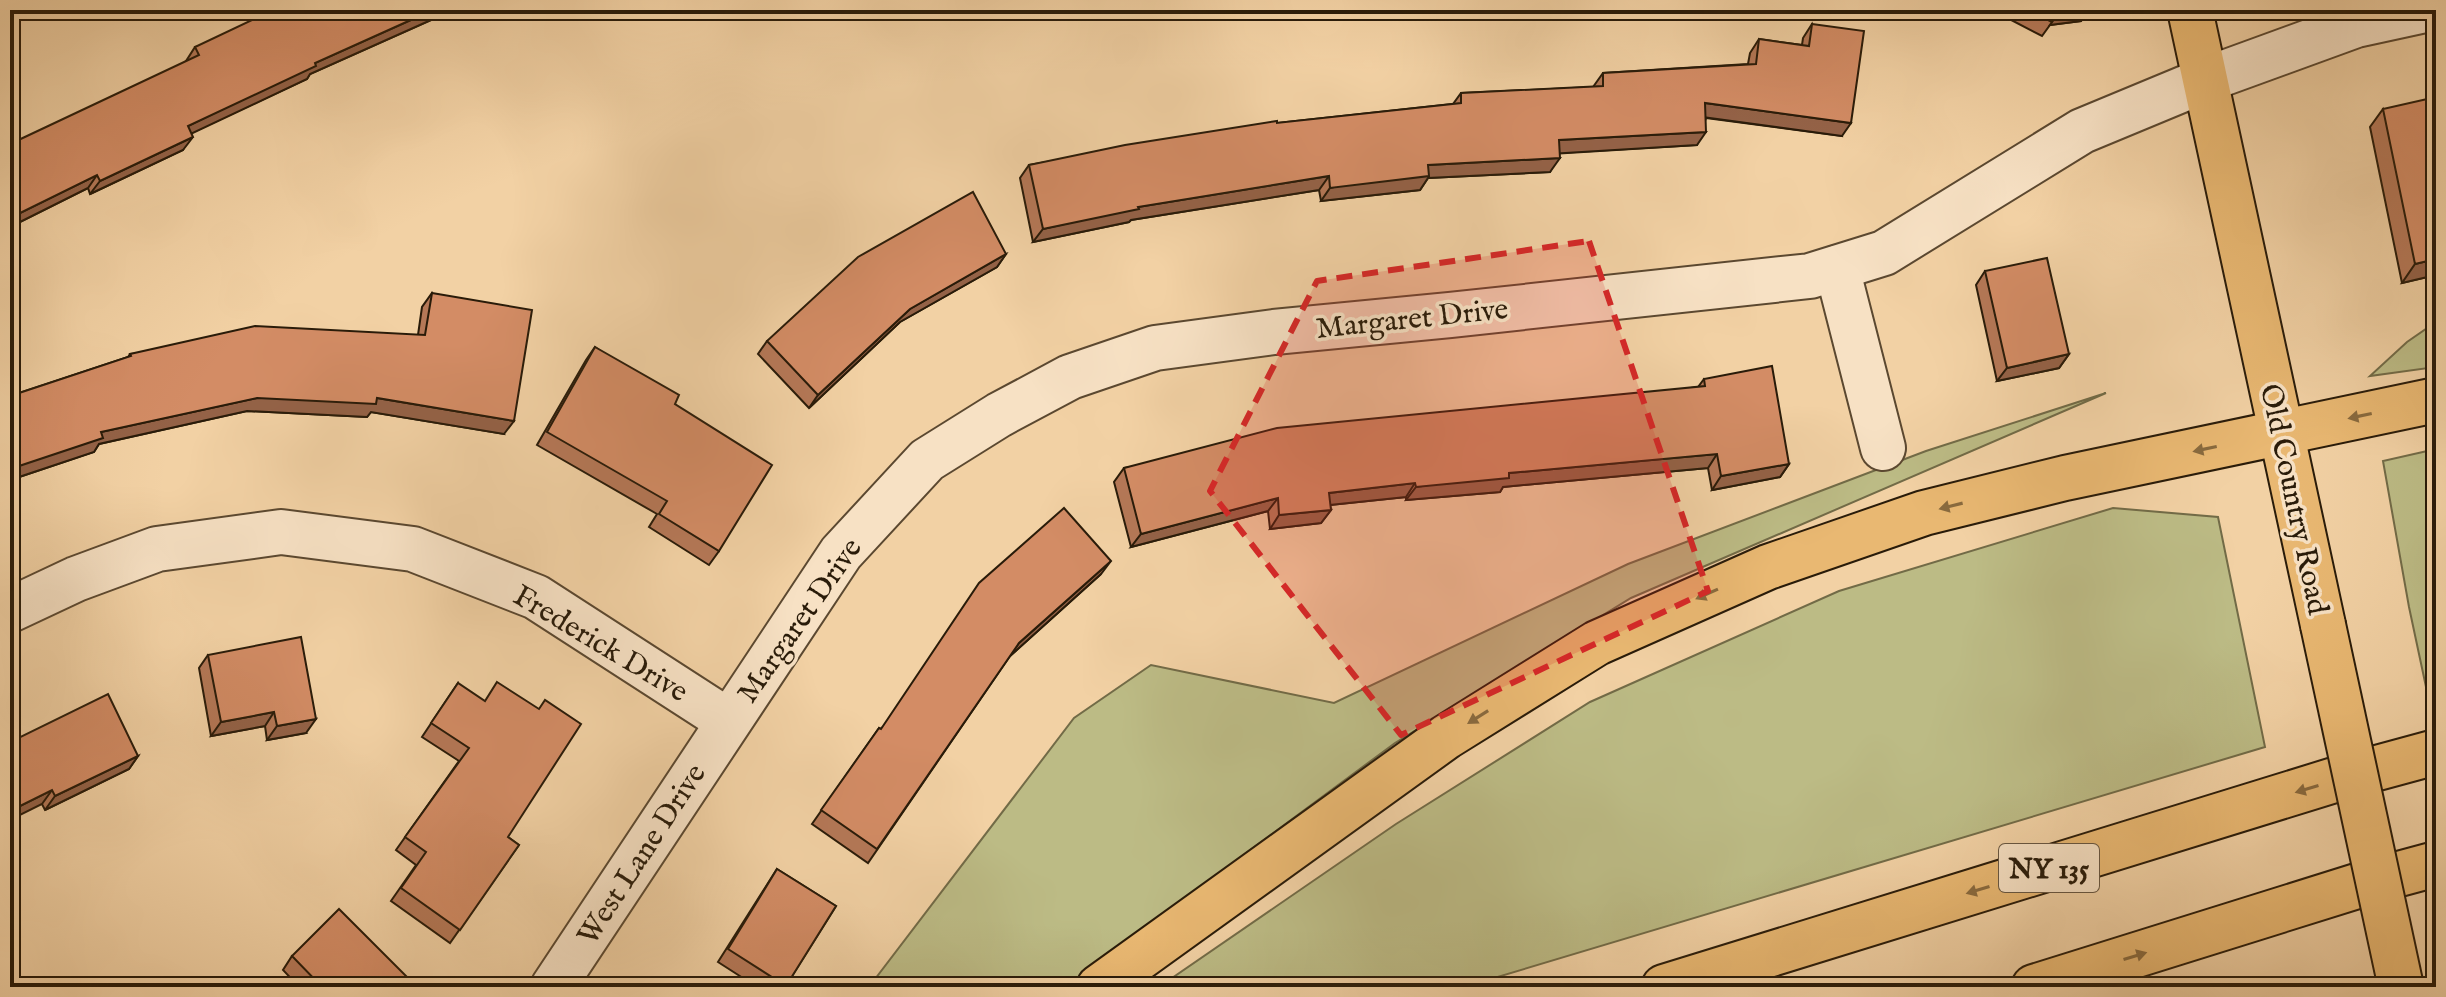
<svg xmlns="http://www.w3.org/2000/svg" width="2446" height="997" font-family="'IM FELL English',serif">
  <rect width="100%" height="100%" fill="#f2d1a4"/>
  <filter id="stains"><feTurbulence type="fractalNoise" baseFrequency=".0025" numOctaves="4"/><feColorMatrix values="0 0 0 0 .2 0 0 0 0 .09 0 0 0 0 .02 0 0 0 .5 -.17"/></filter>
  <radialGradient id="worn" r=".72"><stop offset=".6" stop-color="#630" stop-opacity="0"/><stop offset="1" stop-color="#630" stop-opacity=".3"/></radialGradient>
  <g fill="#bcbb85" stroke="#726b47" stroke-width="2">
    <path d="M 2436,322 L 2436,367 L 2370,376 L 2407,342 Z"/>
    <path d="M 2106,393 L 1631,598 L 1395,743 L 1065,987 L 869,987 L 1074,718 L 1151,665 L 1334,703 L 1628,564 L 1926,451 Z"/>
    <path d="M 2436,449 L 2436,699 L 2429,701 L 2409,607 L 2383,461 Z"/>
    <path d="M 2113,508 L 2218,517 L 2265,747 L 1464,987 L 1159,987 L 1396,824 L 1590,702 L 1839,591 Z"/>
  </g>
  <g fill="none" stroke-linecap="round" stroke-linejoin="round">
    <g stroke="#5b4830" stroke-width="48">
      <g id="street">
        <path d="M 1837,268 L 1883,448"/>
        <path d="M 10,610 L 76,579 L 157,549 L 281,532 L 413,549 L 536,597 L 728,721"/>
        <path d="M 553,987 L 841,553 L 927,460 L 999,415 L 1070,377 L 1155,348 L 1274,332 L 1450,315 L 1810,276 L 1884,253 L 2082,131 L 2205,80 L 2356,25 L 2425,10"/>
      </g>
    </g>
    <g stroke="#291b09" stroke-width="48">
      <path id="primary" d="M 2190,10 L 2323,625"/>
    </g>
    <g stroke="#291b09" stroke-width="48">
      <g id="highway">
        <path d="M 1099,987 L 1446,737 L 1597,643 L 1768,567 L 1924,513 L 2065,478 L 2436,400"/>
        <path d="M 1664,987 L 2344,777 L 2436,752"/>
        <path d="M 2034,987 L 2373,881 L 2436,864"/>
      </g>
    </g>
    <use href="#street" stroke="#f7e1c4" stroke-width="44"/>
    <use href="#primary" stroke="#e9b872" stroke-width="44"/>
    <use href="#highway" stroke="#e9b872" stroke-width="44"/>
    <g stroke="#291b09" stroke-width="48" stroke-linecap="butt">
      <path id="primary-bridge" d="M 2323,625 L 2401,987"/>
    </g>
    <use href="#primary-bridge" stroke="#e9b872" stroke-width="44"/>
  </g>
  <g fill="#b57857" stroke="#291b09" stroke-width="2">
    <path d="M 1992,10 L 2089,10 L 2081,21 L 2050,25 L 2042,36 Z"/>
    <path d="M 440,16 L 310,74 L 307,79 L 191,133 L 183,150 L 90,194 L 88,188 L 10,227 L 186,61 L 195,47 Z"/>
    <path d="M 1812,24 L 1842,136 L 1706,118 L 1697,145 L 1559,153 L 1550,172 L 1428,178 L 1420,190 L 1321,201 L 1319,190 L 1131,220 L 1129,222 L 1033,242 L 1020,178 L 1029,165 L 1277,123 L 1453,104 L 1461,93 L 1593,87 L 1603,73 L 1748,64 L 1750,53 L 1759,39 L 1802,45 L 1803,38 Z"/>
    <path d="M 2383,109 L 2436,275 L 2402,283 L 2370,127 Z"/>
    <path d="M 1006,254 L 997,267 L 900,322 L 809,408 L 758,354 L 767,341 Z"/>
    <path d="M 1985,271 L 2069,354 L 2059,368 L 1997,381 L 1976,285 Z"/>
    <path d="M 432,293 L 504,434 L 371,412 L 367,417 L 247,411 L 99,444 L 94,452 L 10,480 L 10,396 L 128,357 L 130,354 L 418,335 L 422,307 Z"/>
    <path d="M 595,347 L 675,404 L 719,551 L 709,565 L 649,527 L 657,514 L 537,445 L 586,360 Z"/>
    <path d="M 1704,379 L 1789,464 L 1780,477 L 1712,490 L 1708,468 L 1503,487 L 1500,492 L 1406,500 L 1406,497 L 1330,505 L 1331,510 L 1321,523 L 1270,529 L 1268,511 L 1131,547 L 1114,482 L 1124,468 L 1698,387 Z"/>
    <path d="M 1101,574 L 1010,656 L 868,863 L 812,824 L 879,728 L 880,729 Z"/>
    <path d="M 208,655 L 306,733 L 267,740 L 265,726 L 211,736 L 199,668 Z"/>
    <path d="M 458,683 L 508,837 L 519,845 L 450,943 L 391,901 L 416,865 L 396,850 L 459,761 L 422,737 Z"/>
    <path d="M 10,742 L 138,756 L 129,769 L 45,810 Z"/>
    <path d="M 777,869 L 836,906 L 785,987 L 757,987 L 718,962 Z"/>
    <path d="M 292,956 L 415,987 L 299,987 L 283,970 Z"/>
  </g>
  <g fill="#946247" stroke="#291b09" stroke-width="2">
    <path d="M 433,10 L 444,10 L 440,16 L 310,74 L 307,79 L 178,140 L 188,126 L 315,63 Z"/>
    <path d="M 2068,10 L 2089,10 L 2081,21 L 2050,25 L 2059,11 Z"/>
    <path d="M 1705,103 L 1851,123 L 1842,136 L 1695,116 Z"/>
    <path d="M 1706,132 L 1697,145 L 1549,154 L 1559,140 Z"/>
    <path d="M 193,137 L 183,150 L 90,194 L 100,181 Z"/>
    <path d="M 1560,158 L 1550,172 L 1428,178 L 1420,190 L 1321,201 L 1330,188 L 1428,165 Z"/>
    <path d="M 97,175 L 88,188 L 10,227 L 10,218 Z"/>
    <path d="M 1329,176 L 1319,190 L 1131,220 L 1129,222 L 1033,242 L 1043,229 L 1138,207 Z"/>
    <path d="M 1006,254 L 997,267 L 900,322 L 809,408 L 818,395 L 910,309 Z"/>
    <path d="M 2436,259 L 2436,275 L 2402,283 L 2415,264 Z"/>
    <path d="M 2069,354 L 2059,368 L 1997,381 L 2007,368 Z"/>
    <path d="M 257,398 L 377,398 L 514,421 L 504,434 L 371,412 L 367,417 L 247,411 L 99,444 L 94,452 L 10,480 L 10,469 L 101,432 Z"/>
    <path d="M 1717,454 L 1708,468 L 1503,487 L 1500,492 L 1406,500 L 1416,487 L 1509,473 Z"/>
    <path d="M 1789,464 L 1780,477 L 1712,490 L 1721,476 Z"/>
    <path d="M 1415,483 L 1406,497 L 1320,506 L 1329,493 Z"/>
    <path d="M 1278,498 L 1268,511 L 1131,547 L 1141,534 Z"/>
    <path d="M 1331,510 L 1321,523 L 1270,529 L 1279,515 Z"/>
    <path d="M 1111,561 L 1101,574 L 1009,657 L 1019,643 Z"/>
    <path d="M 274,712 L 265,726 L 211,736 L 221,722 Z"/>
    <path d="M 316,719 L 306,733 L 267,740 L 277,726 Z"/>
    <path d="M 138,756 L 129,769 L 45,810 L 55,796 Z"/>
    <path d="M 52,790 L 42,804 L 10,820 L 10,811 Z"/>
  </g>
  <g fill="#d38c65" stroke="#291b09" stroke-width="2">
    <path d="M 273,10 L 433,10 L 315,63 L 316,66 L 188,126 L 193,137 L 100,181 L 97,175 L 10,218 L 10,144 L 199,55 L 195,47 Z"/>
    <path d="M 2027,10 L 2068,10 L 2059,11 L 2052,22 Z"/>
    <path d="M 1812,24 L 1864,31 L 1851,123 L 1705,103 L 1706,132 L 1559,140 L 1560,158 L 1428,165 L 1429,176 L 1330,188 L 1329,176 L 1138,207 L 1139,209 L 1043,229 L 1029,165 L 1125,145 L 1277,121 L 1277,123 L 1461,103 L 1461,93 L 1603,86 L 1603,73 L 1756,64 L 1759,39 L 1809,46 Z"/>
    <path d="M 2436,97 L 2436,259 L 2415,264 L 2383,109 Z"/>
    <path d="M 973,192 L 1006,254 L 910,309 L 818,395 L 767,341 L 858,257 Z"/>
    <path d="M 2047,258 L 2069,354 L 2007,368 L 1985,271 Z"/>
    <path d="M 432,293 L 532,310 L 514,421 L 377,398 L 376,404 L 257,398 L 101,432 L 103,438 L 10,469 L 10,396 L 131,356 L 130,354 L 255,326 L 425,335 Z"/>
    <path d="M 595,347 L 679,395 L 675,404 L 772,465 L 719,551 L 659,514 L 667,501 L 547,432 Z"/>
    <path d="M 1772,366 L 1789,464 L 1721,476 L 1717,454 L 1509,473 L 1509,478 L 1416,487 L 1415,483 L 1329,493 L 1331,510 L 1279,515 L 1278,498 L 1141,534 L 1124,468 L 1277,428 L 1705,386 L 1704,379 Z"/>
    <path d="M 1064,508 L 1111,561 L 1019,643 L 877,849 L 821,810 L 879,728 L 881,729 L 979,583 Z"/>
    <path d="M 301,637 L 316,719 L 277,726 L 274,712 L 221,722 L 208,655 Z"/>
    <path d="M 497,682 L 539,709 L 545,700 L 581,724 L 508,837 L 519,845 L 460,930 L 401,888 L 426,852 L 405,837 L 469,748 L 431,723 L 458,683 L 485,701 Z"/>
    <path d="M 108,694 L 138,756 L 55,796 L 52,790 L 10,811 L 10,742 Z"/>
    <path d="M 777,869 L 836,906 L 786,986 L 728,949 Z"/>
    <path d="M 339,909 L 416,986 L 415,987 L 322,987 L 292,956 Z"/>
  </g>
  <defs><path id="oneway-solid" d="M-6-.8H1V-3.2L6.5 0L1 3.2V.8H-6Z" transform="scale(2)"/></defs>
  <g fill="#896a3e">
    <use href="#oneway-solid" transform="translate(2360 416) rotate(168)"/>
    <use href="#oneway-solid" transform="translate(2205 449) rotate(168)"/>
    <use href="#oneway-solid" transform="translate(1951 506) rotate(166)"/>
    <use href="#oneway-solid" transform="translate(1707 594) rotate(156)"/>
    <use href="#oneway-solid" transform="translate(1478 717) rotate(148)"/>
    <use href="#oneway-solid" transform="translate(2307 789) rotate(163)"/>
    <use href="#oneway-solid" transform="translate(1978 890) rotate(163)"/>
    <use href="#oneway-solid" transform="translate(2135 956) rotate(-17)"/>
  </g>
  <path fill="#d62828" fill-opacity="0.2" stroke="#d62828" stroke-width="6" stroke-dasharray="16 10" stroke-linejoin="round" d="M 1589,241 L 1708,591 L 1401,735 L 1210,491 L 1317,281 Z"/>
  <g text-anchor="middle" stroke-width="7" stroke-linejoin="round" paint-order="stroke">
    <rect fill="#f7e1c4" stroke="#675641" stroke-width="2" x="1999" y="844" width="100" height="48" rx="6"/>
    <g font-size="28" font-weight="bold" fill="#291b09">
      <text x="2049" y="878">NY 135</text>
    </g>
    <g font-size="30" fill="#291b09" stroke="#f7e1c4">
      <text transform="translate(1412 318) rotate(-6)" y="10">Margaret Drive</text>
      <text transform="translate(2295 499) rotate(78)" y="10">Old Country Road</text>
      <text transform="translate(799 620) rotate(-55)" y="10">Margaret Drive</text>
      <text transform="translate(601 643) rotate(31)" y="10">Frederick Drive</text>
      <text transform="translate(641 854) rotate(-57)" y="10">West Lane Drive</text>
    </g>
  </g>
  <rect width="2446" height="997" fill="none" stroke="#f2d1a4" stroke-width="40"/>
  <rect x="12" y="12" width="2422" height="973" fill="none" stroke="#291b09" stroke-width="4"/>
  <rect x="20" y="20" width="2406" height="957" fill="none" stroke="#291b09" stroke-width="2"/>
  <rect width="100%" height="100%" filter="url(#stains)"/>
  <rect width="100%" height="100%" fill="url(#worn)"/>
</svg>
